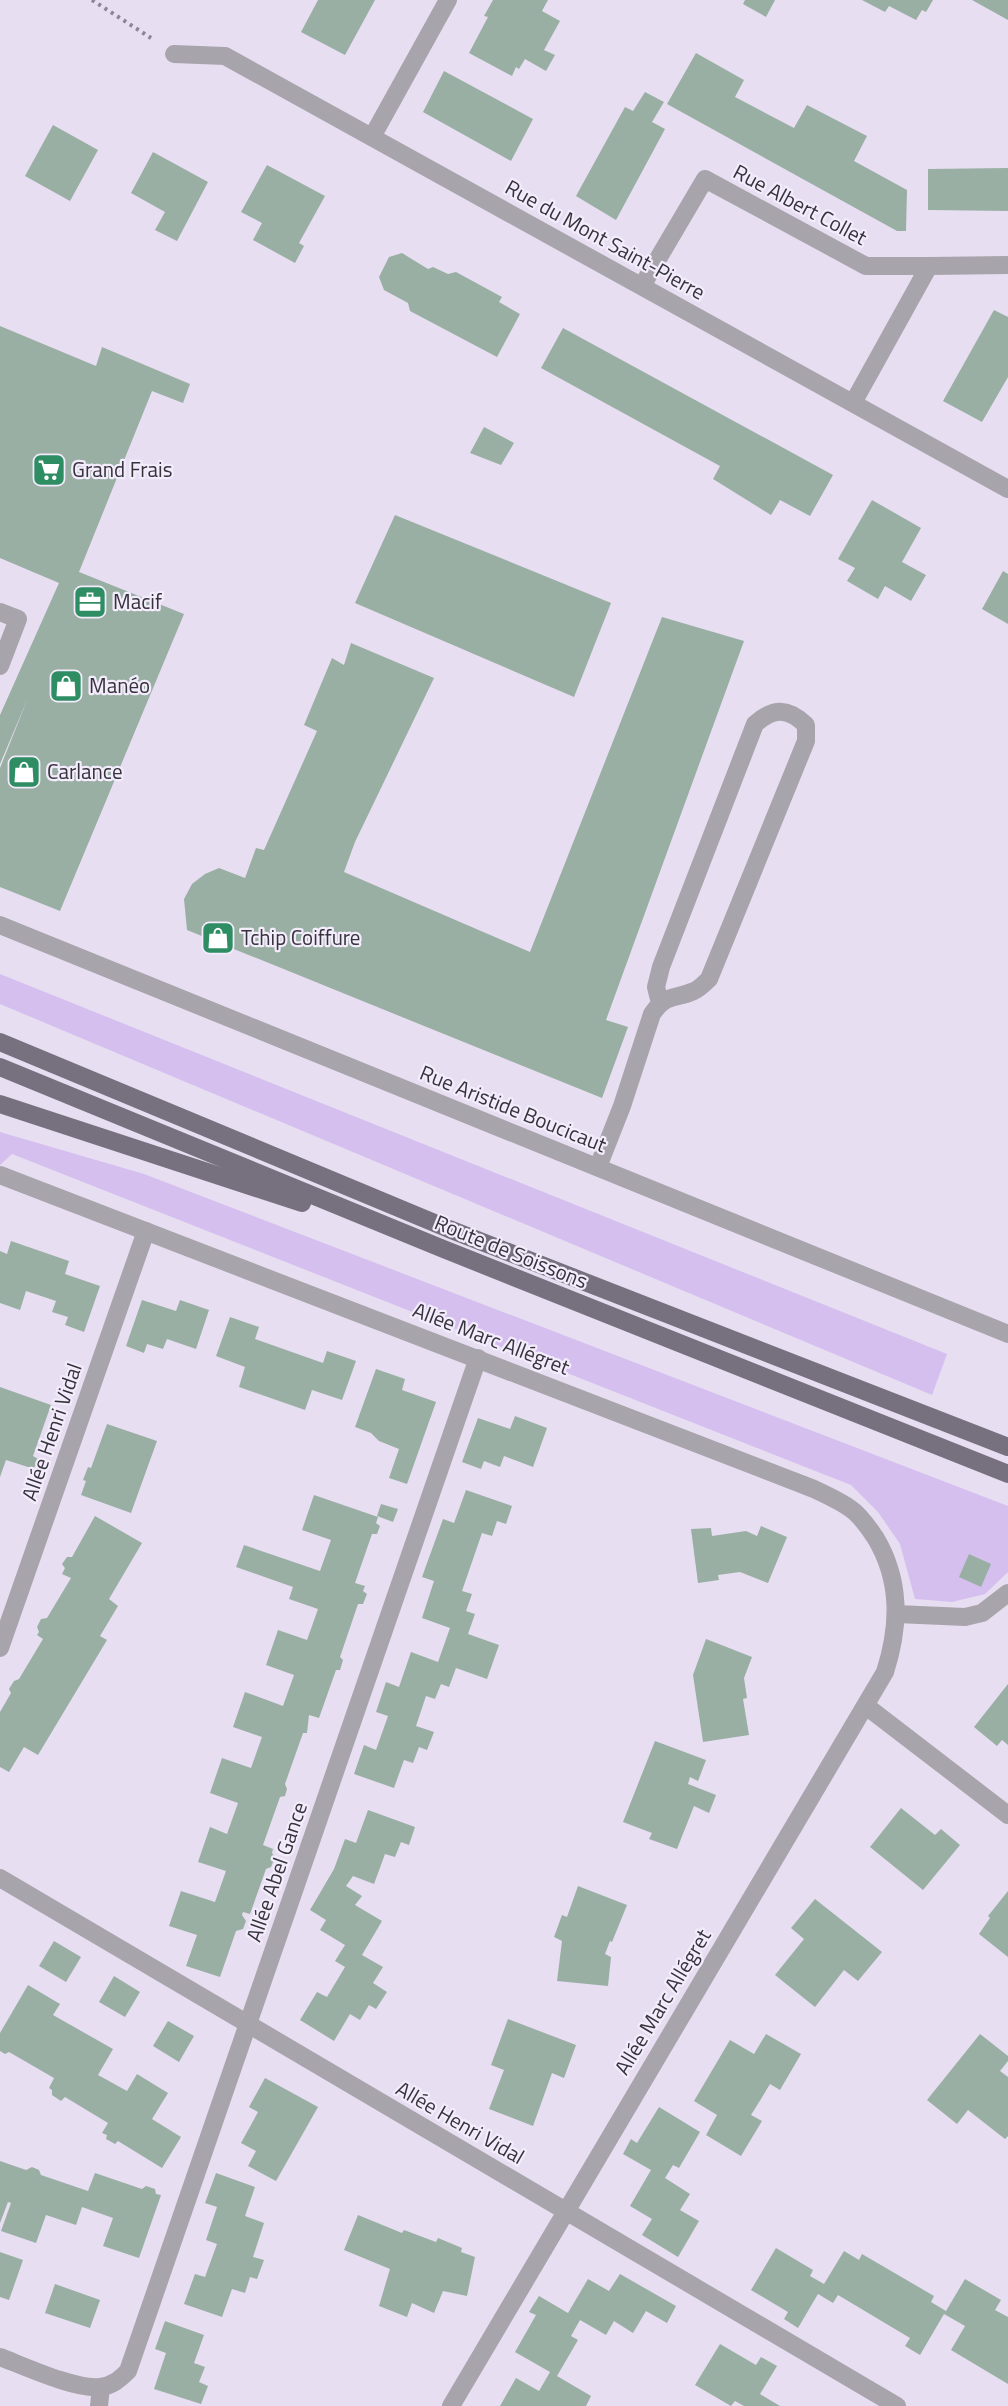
<svg xmlns="http://www.w3.org/2000/svg" width="1008" height="2406" font-family="'Titillium Web',sans-serif">
  <rect width="100%" height="100%" fill="#e7def2"/>
  <g fill="#d5bfee">
    <path d="M 0,974 L 947,1354 L 932,1395 L 0,1004 Z"/>
    <path d="M 0,1132 L 144,1174 L 1008,1506 L 1008,1572 L 985,1594 L 952,1602 L 915,1599 L 900,1544 L 878,1512 L 851,1485 L 12,1154 L 0,1165 Z"/>
  </g>
  <g fill="#9aafa3">
    <path d="M 318,0 L 375,0 L 345,55 L 301,32 Z"/>
    <path d="M 493,0 L 548,0 L 542,11 L 560,21 L 544,50 L 555,55 L 546,71 L 525,59 L 519,69 L 516,67 L 512,76 L 469,53 L 488,17 L 484,16 Z"/>
    <path d="M 745,0 L 775,0 L 766,17 L 743,4 Z"/>
    <path d="M 862,0 L 933,0 L 926,12 L 922,10 L 916,20 L 889,6 L 885,12 Z"/>
    <path d="M 972,0 L 1008,0 L 1008,20 Z"/>
    <path d="M 696,53 L 744,80 L 735,97 L 794,128 L 807,105 L 867,136 L 854,161 L 907,190 L 906,231 L 897,231 L 667,104 Z"/>
    <path d="M 444,71 L 533,119 L 511,161 L 423,112 Z"/>
    <path d="M 645,92 L 664,102 L 652,122 L 665,129 L 616,220 L 576,196 L 625,107 L 633,111 Z"/>
    <path d="M 53,125 L 98,150 L 70,201 L 25,176 Z"/>
    <path d="M 153,152 L 208,182 L 177,241 L 155,230 L 165,212 L 131,193 Z"/>
    <path d="M 267,165 L 325,196 L 299,243 L 304,246 L 295,263 L 253,240 L 262,223 L 241,212 Z"/>
    <path d="M 1008,168 L 1008,211 L 928,210 L 928,169 Z"/>
    <path d="M 402,253 L 428,269 L 433,267 L 448,274 L 456,272 L 502,297 L 499,302 L 520,314 L 497,357 L 410,311 L 408,303 L 384,290 L 379,277 L 389,257 Z"/>
    <path d="M 994,310 L 1008,317 L 1008,377 L 982,422 L 943,401 Z"/>
    <path d="M 0,326 L 96,366 L 102,347 L 190,384 L 183,403 L 152,391 L 79,572 L 184,614 L 60,911 L 0,887 L 0,768 L 28,698 L 0,764 L 0,715 L 59,583 L 0,558 Z"/>
    <path d="M 563,328 L 833,475 L 810,516 L 780,500 L 771,515 L 713,479 L 720,466 L 541,368 Z"/>
    <path d="M 484,427 L 514,443 L 501,465 L 470,453 Z"/>
    <path d="M 872,500 L 921,528 L 902,562 L 926,575 L 911,601 L 885,586 L 878,599 L 847,581 L 855,568 L 838,559 Z"/>
    <path d="M 395,515 L 611,603 L 574,697 L 355,603 Z"/>
    <path d="M 1003,571 L 1008,574 L 1008,624 L 982,609 Z"/>
    <path d="M 662,617 L 744,641 L 606,1020 L 628,1027 L 602,1098 L 187,930 L 184,899 L 192,884 L 205,874 L 219,868 L 245,878 L 256,848 L 264,850 L 317,731 L 304,725 L 332,658 L 344,665 L 351,643 L 434,678 L 355,842 L 344,872 L 530,952 Z"/>
    <path d="M 11,1241 L 69,1261 L 65,1274 L 100,1286 L 84,1332 L 65,1325 L 68,1317 L 52,1312 L 56,1301 L 26,1291 L 20,1310 L 0,1303 L 0,1251 L 7,1254 Z"/>
    <path d="M 142,1300 L 176,1311 L 180,1300 L 209,1310 L 196,1349 L 167,1339 L 163,1349 L 147,1344 L 144,1353 L 126,1346 Z"/>
    <path d="M 230,1317 L 259,1327 L 255,1339 L 323,1363 L 327,1351 L 356,1361 L 342,1400 L 312,1390 L 305,1410 L 239,1387 L 245,1367 L 216,1356 Z"/>
    <path d="M 376,1369 L 405,1379 L 402,1390 L 436,1402 L 407,1484 L 389,1478 L 399,1449 L 379,1441 L 371,1433 L 355,1427 Z"/>
    <path d="M 0,1387 L 51,1405 L 33,1456 L 38,1459 L 37,1466 L 31,1468 L 6,1460 L 0,1477 Z"/>
    <path d="M 515,1416 L 547,1428 L 533,1467 L 504,1456 L 500,1467 L 484,1461 L 481,1469 L 462,1462 L 478,1418 L 510,1429 Z"/>
    <path d="M 107,1424 L 157,1441 L 131,1513 L 81,1495 L 86,1481 L 83,1480 L 88,1467 L 91,1468 Z"/>
    <path d="M 466,1490 L 512,1506 L 506,1524 L 497,1521 L 492,1536 L 482,1533 L 462,1591 L 472,1594 L 466,1611 L 475,1614 L 468,1634 L 499,1645 L 487,1679 L 456,1668 L 449,1687 L 441,1684 L 435,1699 L 426,1696 L 416,1726 L 434,1732 L 427,1750 L 419,1747 L 413,1763 L 404,1760 L 394,1788 L 354,1774 L 364,1745 L 376,1750 L 388,1716 L 376,1712 L 386,1682 L 399,1687 L 411,1652 L 438,1662 L 450,1628 L 422,1618 L 434,1581 L 422,1577 L 443,1519 L 454,1523 Z"/>
    <path d="M 314,1495 L 378,1517 L 376,1523 L 380,1526 L 377,1534 L 372,1534 L 355,1583 L 365,1586 L 363,1591 L 367,1594 L 363,1604 L 358,1604 L 340,1657 L 343,1660 L 340,1670 L 336,1670 L 319,1718 L 309,1715 L 307,1733 L 303,1733 L 285,1784 L 287,1789 L 285,1796 L 280,1797 L 263,1845 L 273,1849 L 272,1853 L 275,1857 L 271,1867 L 266,1869 L 250,1914 L 243,1912 L 242,1915 L 246,1921 L 243,1929 L 236,1931 L 220,1977 L 186,1966 L 197,1935 L 169,1926 L 181,1891 L 215,1902 L 226,1871 L 198,1862 L 210,1827 L 227,1834 L 238,1803 L 210,1793 L 222,1758 L 251,1768 L 262,1737 L 233,1727 L 245,1692 L 283,1706 L 294,1675 L 266,1665 L 278,1630 L 307,1640 L 318,1609 L 289,1599 L 293,1587 L 236,1567 L 244,1545 L 320,1571 L 331,1540 L 302,1530 Z"/>
    <path d="M 381,1504 L 398,1509 L 393,1522 L 377,1516 Z"/>
    <path d="M 95,1516 L 142,1543 L 109,1599 L 118,1606 L 100,1636 L 107,1640 L 38,1755 L 24,1747 L 9,1772 L 0,1767 L 0,1712 L 11,1693 L 9,1689 L 14,1681 L 19,1679 L 43,1639 L 37,1635 L 39,1632 L 37,1627 L 41,1619 L 47,1618 L 71,1578 L 62,1574 L 65,1568 L 62,1564 L 67,1557 L 72,1557 Z"/>
    <path d="M 761,1526 L 787,1537 L 768,1583 L 740,1572 L 718,1575 L 719,1580 L 698,1583 L 691,1529 L 711,1528 L 712,1536 L 746,1531 L 757,1536 Z"/>
    <path d="M 969,1554 L 991,1564 L 981,1587 L 959,1577 Z"/>
    <path d="M 706,1639 L 752,1657 L 744,1678 L 747,1698 L 743,1699 L 749,1735 L 703,1742 L 693,1675 Z"/>
    <path d="M 1008,1684 L 1008,1745 L 1002,1740 L 997,1746 L 974,1727 Z"/>
    <path d="M 655,1741 L 706,1760 L 698,1781 L 690,1777 L 688,1784 L 716,1795 L 709,1813 L 694,1806 L 677,1849 L 649,1839 L 652,1833 L 623,1822 Z"/>
    <path d="M 901,1808 L 935,1835 L 941,1829 L 960,1845 L 923,1890 L 870,1847 Z"/>
    <path d="M 368,1810 L 415,1827 L 409,1845 L 401,1842 L 395,1857 L 385,1854 L 374,1884 L 353,1876 L 346,1886 L 362,1896 L 355,1905 L 382,1921 L 362,1955 L 383,1967 L 373,1983 L 387,1992 L 376,2009 L 369,2005 L 360,2020 L 350,2014 L 334,2041 L 300,2020 L 317,1992 L 327,1997 L 345,1967 L 335,1961 L 345,1945 L 320,1930 L 326,1920 L 310,1910 L 334,1869 L 345,1839 L 356,1843 Z"/>
    <path d="M 578,1886 L 627,1905 L 612,1942 L 610,1941 L 605,1954 L 611,1957 L 608,1986 L 557,1981 L 562,1941 L 554,1937 L 562,1915 L 567,1917 Z"/>
    <path d="M 1008,1891 L 1008,1957 L 979,1934 L 990,1918 L 988,1916 Z"/>
    <path d="M 815,1899 L 882,1952 L 858,1981 L 844,1970 L 815,2007 L 775,1975 L 804,1939 L 791,1928 Z"/>
    <path d="M 54,1941 L 81,1957 L 66,1982 L 39,1966 Z"/>
    <path d="M 114,1976 L 140,1992 L 125,2017 L 99,2002 Z"/>
    <path d="M 28,1985 L 60,2004 L 53,2015 L 113,2049 L 98,2075 L 127,2091 L 137,2074 L 168,2093 L 152,2119 L 181,2137 L 162,2168 L 118,2141 L 115,2144 L 106,2139 L 107,2135 L 102,2133 L 108,2123 L 65,2097 L 61,2101 L 52,2095 L 52,2090 L 49,2088 L 54,2078 L 9,2052 L 5,2054 L 0,2051 L 0,2033 Z"/>
    <path d="M 508,2019 L 576,2045 L 564,2078 L 552,2073 L 533,2126 L 489,2109 L 504,2070 L 491,2065 Z"/>
    <path d="M 168,2021 L 194,2036 L 179,2062 L 153,2046 Z"/>
    <path d="M 766,2034 L 801,2054 L 780,2090 L 770,2084 L 761,2099 L 751,2115 L 762,2121 L 741,2156 L 706,2135 L 717,2115 L 694,2101 L 730,2040 L 754,2054 Z"/>
    <path d="M 980,2034 L 1008,2056 L 1008,2061 L 1000,2071 L 1008,2077 L 1008,2136 L 1005,2139 L 968,2110 L 957,2124 L 927,2100 Z"/>
    <path d="M 265,2078 L 318,2107 L 276,2181 L 248,2166 L 256,2151 L 241,2143 L 258,2112 L 249,2107 Z"/>
    <path d="M 659,2107 L 700,2132 L 679,2168 L 673,2165 L 665,2178 L 690,2194 L 680,2210 L 699,2221 L 678,2257 L 642,2235 L 652,2219 L 630,2206 L 651,2170 L 623,2154 L 631,2139 L 637,2143 Z"/>
    <path d="M 0,2161 L 26,2170 L 32,2167 L 39,2170 L 41,2175 L 88,2191 L 95,2173 L 142,2189 L 146,2186 L 155,2189 L 156,2194 L 161,2195 L 139,2258 L 103,2246 L 113,2218 L 82,2207 L 76,2225 L 46,2215 L 36,2243 L 1,2231 L 11,2203 L 8,2202 L 0,2223 Z"/>
    <path d="M 216,2173 L 255,2187 L 245,2216 L 264,2223 L 253,2257 L 264,2260 L 257,2279 L 250,2277 L 245,2293 L 232,2289 L 222,2317 L 184,2304 L 195,2274 L 205,2277 L 217,2244 L 206,2240 L 217,2207 L 205,2203 Z"/>
    <path d="M 358,2215 L 402,2233 L 404,2230 L 436,2242 L 438,2238 L 462,2248 L 461,2252 L 475,2257 L 467,2296 L 443,2291 L 434,2313 L 412,2303 L 407,2317 L 379,2306 L 390,2269 L 344,2250 Z"/>
    <path d="M 776,2248 L 813,2270 L 810,2276 L 824,2284 L 844,2251 L 859,2260 L 862,2254 L 934,2296 L 931,2302 L 946,2311 L 965,2279 L 1001,2300 L 995,2310 L 1008,2317 L 1008,2384 L 951,2350 L 965,2326 L 944,2314 L 920,2355 L 905,2346 L 910,2338 L 838,2295 L 833,2303 L 818,2294 L 798,2328 L 784,2319 L 788,2312 L 751,2290 Z"/>
    <path d="M 0,2252 L 23,2260 L 9,2300 L 0,2297 Z"/>
    <path d="M 620,2274 L 676,2306 L 667,2323 L 646,2311 L 633,2333 L 614,2321 L 606,2335 L 580,2320 L 571,2336 L 578,2340 L 557,2376 L 591,2396 L 586,2406 L 500,2406 L 516,2378 L 539,2391 L 550,2372 L 515,2352 L 536,2315 L 529,2312 L 539,2296 L 568,2313 L 588,2279 L 609,2291 Z"/>
    <path d="M 55,2284 L 100,2300 L 90,2328 L 45,2313 Z"/>
    <path d="M 165,2321 L 204,2335 L 194,2363 L 205,2367 L 199,2382 L 208,2386 L 201,2404 L 154,2389 L 166,2353 L 155,2349 Z"/>
    <path d="M 720,2344 L 756,2365 L 761,2357 L 777,2366 L 760,2394 L 780,2406 L 744,2406 L 735,2401 L 731,2406 L 695,2385 Z"/>
  </g>
  <g fill="none" stroke-linecap="round" stroke-linejoin="round">
    <path stroke="#8b8593" stroke-width="4" stroke-dasharray="3 4.5" stroke-linecap="butt" d="M 92,0 L 151,38"/>
    <g stroke="#a8a4ac" stroke-width="18">
      <path d="M 0,612 L 18,619 L 0,666"/>
      <path d="M 598,1167 L 622,1106 L 652,1014 C 666,993 674,1000 694,991 C 699,989 705,983 709,979 L 806,741 L 806,725 C 788,708 774,707 755,724 L 661,967 L 656,987 L 660,1003"/>
    </g>
    <g stroke="#a8a4ac" stroke-width="18">
      <path d="M 174,54 L 225,56 L 1008,489"/>
      <path d="M 372,137 L 448,0"/>
      <path d="M 642,286 L 705,179 L 866,266 L 929,266"/>
      <path d="M 853,403 L 929,266 L 1008,265"/>
      <path d="M 0,925 L 1008,1334"/>
      <path d="M 0,1175 L 814,1489 C 826,1495 840,1501 851,1509 C 861,1516 868,1527 875,1537 C 901,1580 900,1625 885,1672 L 451,2406"/>
      <path d="M 897,1614 L 965,1617 L 982,1613 L 1008,1593"/>
      <path d="M 0,1648 L 146,1231"/>
      <path d="M 866,1706 L 1008,1815"/>
      <path d="M 0,1878 L 897,2406"/>
      <path d="M 0,2357 C 24,2366 76,2390 100,2387 C 112,2386 120,2379 128,2371 L 478,1358"/>
      <path d="M 99,2406 L 101,2387"/>
    </g>
    <g stroke="#77707f" stroke-width="18">
      <path d="M 0,1042 L 449,1229 L 1008,1447"/>
      <path d="M 0,1067 L 441,1248 L 1008,1474"/>
      <path d="M 0,1104 L 302,1203"/>
    </g>
  </g>
  <defs>
    <g id="supermarket-square" transform="scale(1.725)"><rect x="-9" y="-9" width="18" height="18" rx="4" fill="#2f8d64" stroke="#f3ecfc"/><path d="M-6-5.5h2.5l.6 2H6L4.5 2H-2.5L-4.4-4H-6ZM-1.5 3.2a1.3 1.3 0 1 0 .1 0ZM3 3.2a1.3 1.3 0 1 0 .1 0Z" fill="#fff"/></g>
    <g id="office-square" transform="scale(1.725)"><rect x="-9" y="-9" width="18" height="18" rx="4" fill="#2f8d64" stroke="#f3ecfc"/><path d="M-6-3h4V-5.5h4V-3h4V5H-6ZM-1-4.5V-3h2v-1.5ZM-6 0V1H6V0Z" fill="#fff"/></g>
    <g id="shop-square" transform="scale(1.725)"><rect x="-9" y="-9" width="18" height="18" rx="4" fill="#2f8d64" stroke="#f3ecfc"/><path d="M-5-2.5h2.3a2.7 3.5 0 0 1 5.4 0H5L5.5 6h-11ZM-1.5-2.5h3a1.5 2.3 0 0 0-3 0Z" fill="#fff"/></g>
  </defs>
  <g fill-rule="evenodd">
    <use href="#supermarket-square" x="49" y="470"/>
    <use href="#office-square" x="90" y="602"/>
    <use href="#shop-square" x="66" y="686"/>
    <use href="#shop-square" x="24" y="772"/>
    <use href="#shop-square" x="218" y="938"/>
  </g>
  <g text-anchor="middle" stroke-width="4.5" stroke-linejoin="round" paint-order="stroke">
    <g font-size="21" fill="#36333b" stroke="#f3ecfc">
      <text transform="translate(800 205) rotate(28)" y="7">Rue Albert Collet</text>
      <text transform="translate(605 240) rotate(29)" y="7">Rue du Mont Saint-Pierre</text>
      <text transform="translate(513 1109) rotate(22)" y="7">Rue Aristide Boucicaut</text>
      <text transform="translate(511 1252) rotate(22)" y="7">Route de Soissons</text>
      <text transform="translate(491 1339) rotate(21)" y="7">Allée Marc Allégret</text>
      <text transform="translate(52 1432) rotate(-71)" y="7">Allée Henri Vidal</text>
      <text transform="translate(277 1872) rotate(-71)" y="7">Allée Abel Gance</text>
      <text transform="translate(663 2002) rotate(-59)" y="7">Allée Marc Allégret</text>
      <text transform="translate(460 2123) rotate(30)" y="7">Allée Henri Vidal</text>
    </g>
    <g font-size="21" fill="#36333b" stroke="#f3ecfc" text-anchor="start">
      <text x="72" y="477">Grand Frais</text>
      <text x="113" y="609">Macif</text>
      <text x="89" y="693">Manéo</text>
      <text x="47" y="779">Carlance</text>
      <text x="241" y="945">Tchip Coiffure</text>
    </g>
  </g>
</svg>
